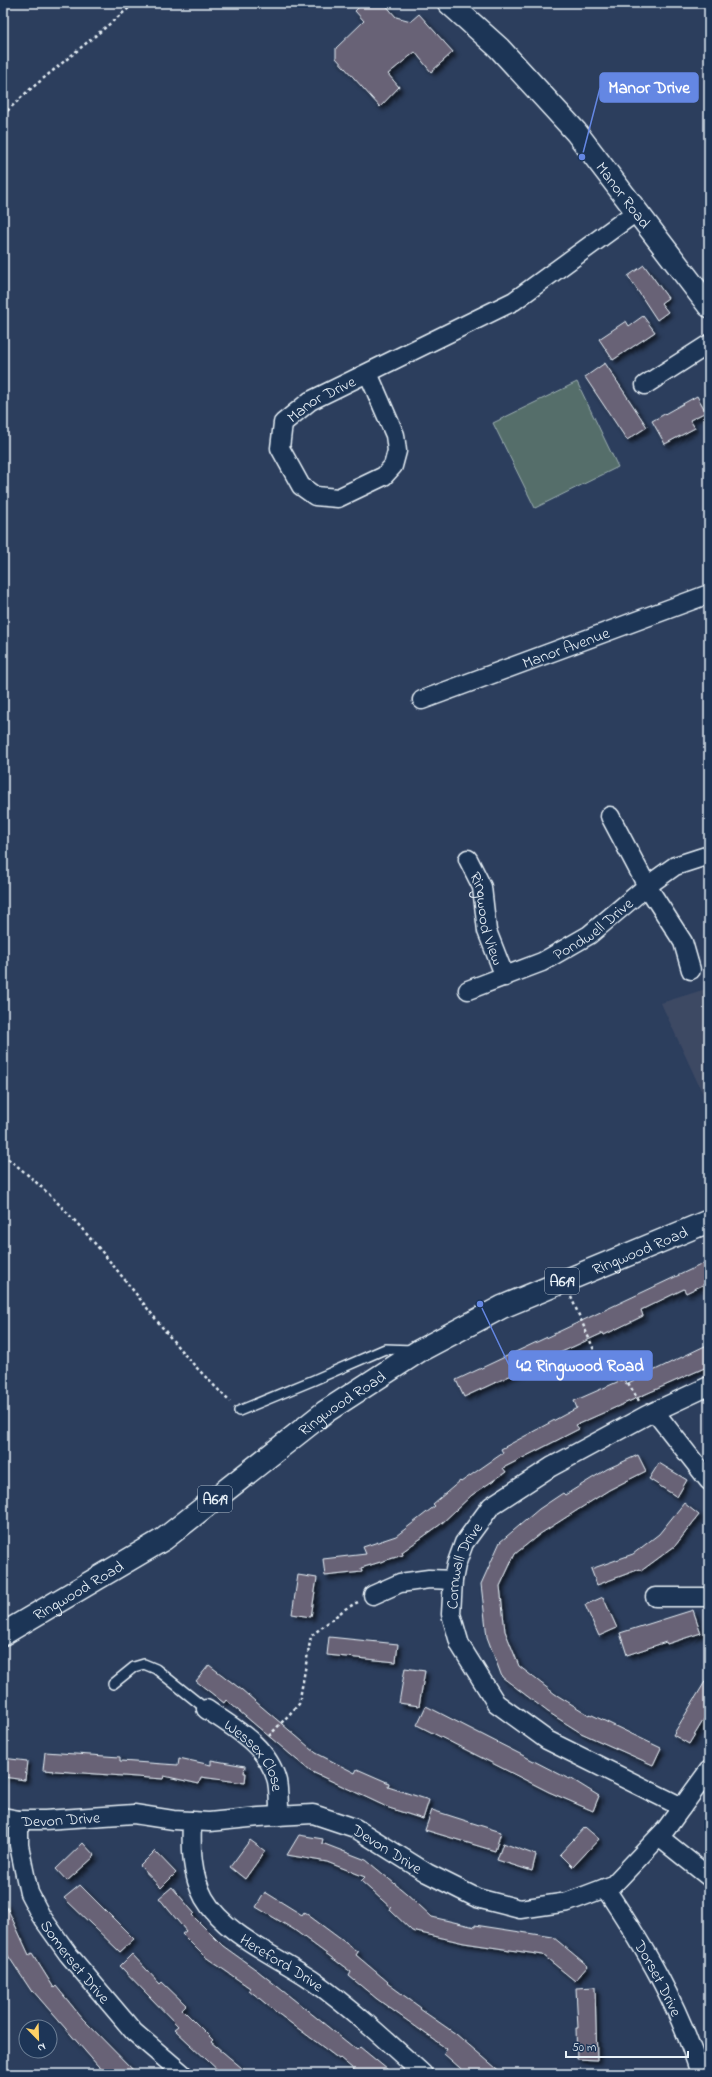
<svg xmlns="http://www.w3.org/2000/svg" width="712" height="2077" font-family="'Indie Flower',sans-serif">
  <defs>
    <filter id="shadow"><feDropShadow dx="3.5" dy="3.5" stdDeviation="2" flood-color="#0009"/></filter>
  </defs>
  <rect width="100%" height="100%" fill="#2c3e5d"/>
  <filter id="ink" filterUnits="userSpaceOnUse"><feTurbulence type="fractalNoise" baseFrequency=".025" numOctaves="2"/><feDisplacementMap in="SourceGraphic" scale="8" xChannelSelector="R" yChannelSelector="G"/><feConvolveMatrix kernelMatrix="1 2 1 2 8 2 1 2 1" color-interpolation-filters="sRGB"/></filter>
  <g filter="url(#ink)">
    <path fill="#3e4964" d="M 709,988 L 709,1107 L 661,1003 Z"/>
    <path fill="#546e6b" stroke="#9eb0b2" d="M 577,382 L 618,467 L 535,508 L 493,423 Z"/>
    <g fill="#686276" stroke="#e8f1f8" filter="url(#shadow)">
      <path d="M 363,3 L 384,3 L 396,17 L 411,21 L 419,14 L 453,52 L 431,72 L 415,52 L 388,74 L 399,87 L 380,107 L 336,58 L 336,48 L 364,21 L 355,11 Z"/>
      <path d="M 644,265 L 668,298 L 661,303 L 668,312 L 657,320 L 628,276 Z"/>
      <path d="M 643,316 L 655,332 L 613,360 L 599,339 L 626,321 L 629,326 Z"/>
      <path d="M 605,363 L 647,427 L 627,440 L 585,377 Z"/>
      <path d="M 697,396 L 706,412 L 690,420 L 695,428 L 665,444 L 652,421 Z"/>
      <path d="M 709,1261 L 709,1282 L 686,1293 L 684,1289 L 641,1310 L 643,1316 L 604,1335 L 603,1333 L 464,1397 L 456,1380 Z"/>
      <path d="M 709,1344 L 709,1366 L 576,1425 L 579,1429 L 503,1468 L 506,1472 L 472,1495 L 441,1524 L 402,1552 L 403,1555 L 361,1568 L 362,1572 L 325,1576 L 323,1559 L 366,1554 L 363,1547 L 396,1536 L 435,1506 L 433,1504 L 460,1481 L 461,1482 L 503,1453 L 501,1449 L 577,1408 L 574,1401 L 624,1379 L 626,1384 Z"/>
      <path d="M 638,1455 L 646,1471 L 609,1490 L 540,1534 L 515,1554 L 500,1586 L 505,1631 L 519,1666 L 555,1694 L 589,1715 L 590,1714 L 661,1748 L 653,1765 L 581,1733 L 548,1712 L 502,1677 L 487,1637 L 481,1584 L 500,1542 L 539,1509 L 563,1493 L 565,1495 L 607,1469 Z"/>
      <path d="M 659,1463 L 687,1480 L 677,1497 L 649,1479 Z"/>
      <path d="M 684,1503 L 699,1515 L 675,1546 L 641,1571 L 640,1569 L 597,1585 L 591,1569 L 633,1554 L 659,1534 Z"/>
      <path d="M 298,1575 L 317,1578 L 311,1617 L 292,1614 Z"/>
      <path d="M 603,1597 L 617,1628 L 599,1636 L 585,1605 Z"/>
      <path d="M 693,1610 L 701,1633 L 667,1644 L 666,1642 L 627,1655 L 620,1633 Z"/>
      <path d="M 329,1637 L 398,1644 L 396,1662 L 327,1655 Z"/>
      <path d="M 209,1665 L 242,1690 L 316,1753 L 355,1773 L 357,1769 L 389,1783 L 388,1787 L 429,1800 L 423,1819 L 389,1808 L 310,1771 L 226,1700 L 224,1703 L 196,1681 Z"/>
      <path d="M 405,1668 L 425,1671 L 419,1706 L 399,1703 Z"/>
      <path d="M 709,1675 L 709,1711 L 689,1744 L 673,1735 Z"/>
      <path d="M 426,1706 L 569,1779 L 570,1778 L 599,1796 L 593,1811 L 549,1792 L 417,1725 Z"/>
      <path d="M 45,1752 L 120,1757 L 120,1761 L 178,1765 L 179,1758 L 211,1765 L 211,1760 L 245,1766 L 244,1773 L 246,1773 L 245,1783 L 201,1777 L 199,1784 L 164,1776 L 163,1779 L 43,1770 Z"/>
      <path d="M 3,1758 L 27,1761 L 25,1780 L 3,1777 Z"/>
      <path d="M 432,1810 L 501,1832 L 495,1851 L 425,1830 Z"/>
      <path d="M 585,1827 L 599,1839 L 573,1867 L 560,1854 Z"/>
      <path d="M 299,1835 L 323,1839 L 322,1843 L 366,1860 L 406,1893 L 432,1917 L 475,1927 L 475,1925 L 553,1937 L 588,1966 L 575,1981 L 543,1955 L 464,1943 L 412,1931 L 390,1910 L 391,1908 L 361,1881 L 365,1877 L 327,1862 L 287,1855 Z"/>
      <path d="M 250,1840 L 265,1851 L 245,1879 L 230,1867 Z"/>
      <path d="M 83,1843 L 95,1856 L 67,1881 L 56,1869 Z"/>
      <path d="M 503,1843 L 536,1855 L 532,1871 L 497,1860 Z"/>
      <path d="M 155,1851 L 176,1873 L 161,1888 L 140,1866 Z"/>
      <path d="M 80,1885 L 134,1939 L 120,1952 L 64,1898 Z"/>
      <path d="M 172,1887 L 194,1913 L 192,1915 L 223,1946 L 258,1971 L 357,2050 L 360,2047 L 393,2074 L 359,2074 L 340,2058 L 339,2059 L 276,2012 L 249,1990 L 250,1988 L 204,1956 L 182,1934 L 186,1931 L 159,1898 Z"/>
      <path d="M 265,1892 L 302,1915 L 304,1912 L 358,1952 L 356,1955 L 388,1982 L 387,1983 L 421,2008 L 420,2009 L 456,2034 L 503,2074 L 467,2074 L 444,2054 L 447,2049 L 377,1999 L 349,1976 L 351,1972 L 293,1929 L 256,1907 Z"/>
      <path d="M 3,1899 L 29,1955 L 32,1953 L 54,1988 L 56,1986 L 82,2018 L 137,2074 L 108,2074 L 98,2066 L 33,1991 L 32,1992 L 3,1948 Z"/>
      <path d="M 132,1954 L 160,1984 L 162,1982 L 186,2005 L 182,2009 L 213,2040 L 211,2042 L 249,2074 L 222,2074 L 174,2029 L 178,2026 L 120,1966 Z"/>
      <path d="M 595,1987 L 597,2060 L 577,2059 L 576,2028 L 578,2028 L 576,1988 Z"/>
    </g>
    <g fill="none" stroke-linecap="round" stroke-linejoin="round">
      <g stroke="#e8f1f8" stroke-width="12">
        <g id="lane">
          <path d="M 239,1411 L 314,1380 L 385,1349 L 413,1350"/>
          <path d="M 113,1684 L 134,1667 L 144,1664 L 156,1669 L 206,1709"/>
        </g>
      </g>
      <g stroke="#e8f1f8" stroke-width="21">
        <g id="street">
          <path id="s1" d="M 368,373 L 395,435 L 397,451 L 393,466 L 384,476 L 338,498 L 315,496 L 301,486 L 280,448 L 283,423 L 310,401 L 514,301 L 636,212"/>
          <path d="M 645,385 L 709,344"/>
          <path id="s2" d="M 422,700 L 709,594"/>
          <path d="M 610,816 L 647,886 L 683,942 L 691,970"/>
          <path id="s3" d="M 468,859 L 482,887 L 487,931 L 505,977"/>
          <path id="s4" d="M 468,990 L 542,962 L 589,935 L 647,886 L 675,866 L 709,855"/>
          <path d="M 655,1412 L 709,1481"/>
          <path d="M 373,1595 L 400,1583 L 429,1579 L 453,1580"/>
          <path d="M 655,1597 L 709,1597"/>
          <path id="s5" d="M 206,1709 C 234,1728 268,1746 277,1781 C 279,1792 279,1805 279,1816"/>
          <path id="s6" d="M 682,1807 L 547,1740 L 496,1703 L 460,1645 L 451,1614 L 453,1580 L 456,1565 L 464,1543 L 491,1506 L 551,1467 L 647,1415 L 709,1386"/>
          <path id="s7" d="M 3,1817 L 19,1820 L 45,1820 L 134,1814 L 173,1820 L 209,1822 L 259,1817 L 313,1814 L 355,1828 L 427,1873 L 477,1898 L 520,1909 L 568,1902 L 613,1885 L 666,1829 L 709,1770"/>
          <path id="s8" d="M 19,1820 L 19,1845 L 24,1870 L 29,1893 L 41,1916 L 68,1954 L 134,2032 L 183,2074"/>
          <path id="s9" d="M 192,1821 C 191,1847 191,1874 204,1898 C 225,1935 277,1956 312,1980 C 350,2007 388,2042 423,2074"/>
          <path d="M 659,1837 L 709,1877"/>
          <path id="s10" d="M 605,1888 C 644,1946 680,2007 700,2074"/>
        </g>
      </g>
      <g stroke="#e8f1f8" stroke-width="25">
        <g id="secondary">
          <path id="s11" d="M 449,3 L 499,48 L 576,132 L 709,306"/>
        </g>
      </g>
      <g stroke="#e8f1f8" stroke-width="25">
        <g id="highway">
          <path id="s12" d="M 3,1634 L 164,1539 L 325,1412 L 419,1351 L 502,1307 L 709,1221"/>
        </g>
      </g>
      <g stroke="#e8f1f8" stroke-width="2.5" stroke-dasharray="3 3" stroke-linecap="butt">
        <path d="M 3,115 L 27,92 L 135,3"/>
        <path d="M 3,1155 C 74,1208 123,1279 178,1347 C 194,1366 213,1384 230,1402"/>
        <path d="M 571,1297 L 598,1359 L 611,1355 L 639,1401"/>
        <path d="M 269,1736 L 299,1704 L 311,1636 L 345,1609 L 358,1602"/>
      </g>
      <use href="#lane" stroke="#1d3557" stroke-width="9"/>
      <use href="#street" stroke="#1d3557" stroke-width="18"/>
      <use href="#secondary" stroke="#1d3557" stroke-width="22"/>
      <use href="#highway" stroke="#1d3557" stroke-width="22"/>
    </g>
  </g>
  <g text-anchor="middle" stroke-width="3" stroke-linejoin="round" paint-order="stroke">
    <g fill="#1d3557" stroke="#abb9c8" stroke-width="1">
      <rect x="545" y="1268" width="34" height="26" rx="3"/>
      <rect x="198" y="1486" width="34" height="26" rx="3"/>
    </g>
    <g font-size="15" font-weight="bold" fill="#e8f1f8">
      <text x="562" y="1286">A619</text>
      <text x="215" y="1504">A619</text>
    </g>
    <g font-size="16" fill="#e8f1f8" stroke="#1d3557">
      <text dy="6" stroke="none"><textPath href="#s11" startOffset="260">Manor Road</textPath></text>
      <text dy="6" stroke="none"><textPath href="#s1" startOffset="318">Manor Drive</textPath></text>
      <text dy="6" stroke="none"><textPath href="#s2" startOffset="153">Manor Avenue</textPath></text>
      <text dy="6" stroke="none"><textPath href="#s3" startOffset="63">Ringwood View</textPath></text>
      <text dy="6" stroke="none"><textPath href="#s4" startOffset="140">Pondwell Drive</textPath></text>
      <text dy="6" stroke="none"><textPath href="#s12" startOffset="747">Ringwood Road</textPath></text>
      <text dy="6" stroke="none"><textPath href="#s12" startOffset="411">Ringwood Road</textPath></text>
      <text dy="6" stroke="none"><textPath href="#s6" startOffset="365">Cornwall Drive</textPath></text>
      <text dy="6" stroke="none"><textPath href="#s12" startOffset="87">Ringwood Road</textPath></text>
      <text dy="6" stroke="none"><textPath href="#s5" startOffset="69">Wessex Close</textPath></text>
      <text dy="6" stroke="none"><textPath href="#s7" startOffset="58">Devon Drive</textPath></text>
      <text dy="6" stroke="none"><textPath href="#s7" startOffset="394">Devon Drive</textPath></text>
      <text dy="6" stroke="none"><textPath href="#s8" startOffset="157">Somerset Drive</textPath></text>
      <text dy="6" stroke="none"><textPath href="#s9" startOffset="181">Hereford Drive</textPath></text>
      <text dy="6" stroke="none"><textPath href="#s10" startOffset="105">Dorset Drive</textPath></text>
    </g>
  </g>
  <path fill="none" stroke="#6487e3" stroke-width="1.5" d="M582 157L600 88M480 1304L509 1365"/>
  <g fill="#6487e3" stroke="#1d3557" stroke-width="1.5">
    <circle cx="582" cy="157" r="4"/>
    <circle cx="480" cy="1304" r="4"/>
  </g>
  <g fill="#6487e3" stroke="#6487e3" stroke-width="1.5">
    <rect x="600" y="73" width="98" height="29" rx="4"/>
    <rect x="509" y="1351" width="143" height="29" rx="4"/>
  </g>
  <g font-size="17" text-anchor="middle" font-weight="bold" fill="#fff">
    <text x="649" y="93">Manor Drive</text>
    <text x="580" y="1371">42 Ringwood Road</text>
  </g>
  <rect width="712" height="2077" fill="none" stroke="#1d3557" stroke-width="16"/>
  <rect x="8" y="8" width="696" height="2061" fill="none" stroke="#e8f1f8" stroke-width="1.5" filter="url(#ink)"/>
  <g transform="translate(38 2039) rotate(157)"><circle r="19" fill="#1d3557" stroke="#6e8097"/>
  <path d="M0-3L7 15L0 10L-7 15Z" fill="#ffd166"/>
  <text y="-6" font-size="11" font-weight="bold" text-anchor="middle" fill="#e8f1f8">N</text>
  </g>
  <path d="M566 2051v6h122v-6" fill="none" stroke="#e8f1f8" stroke-width="2"/>
  <text x="572" y="2051" font-size="12" fill="#e8f1f8" stroke="#1d3557" stroke-width="3" paint-order="stroke">50 m</text>
</svg>
